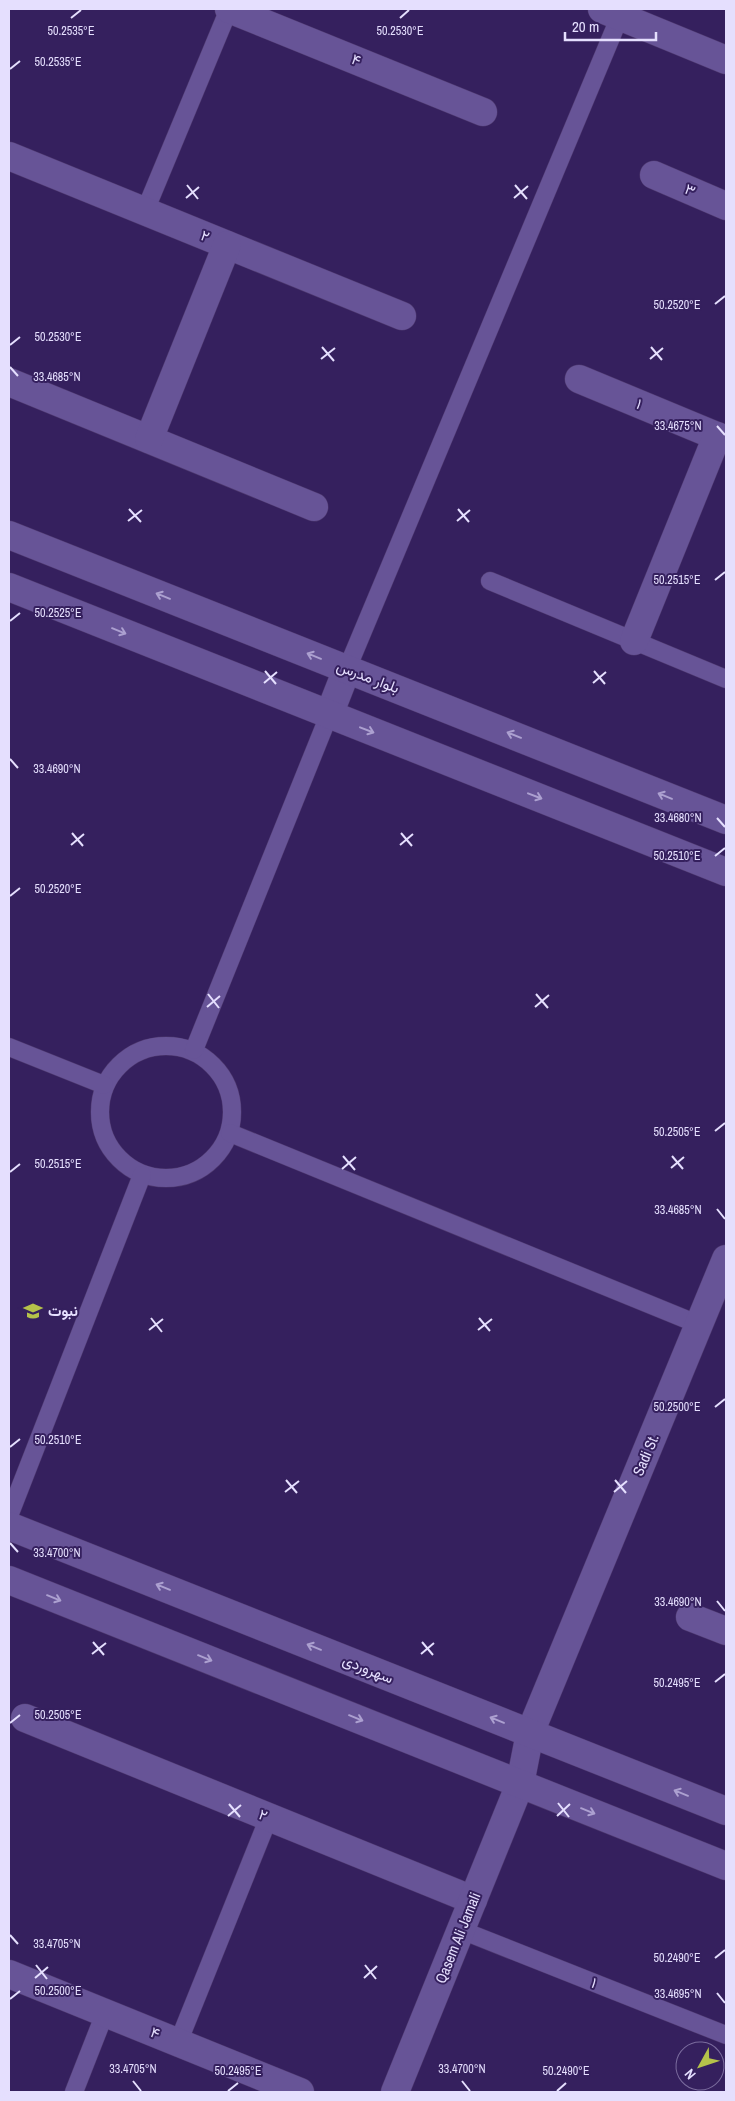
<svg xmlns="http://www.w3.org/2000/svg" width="735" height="2101" font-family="'Archivo Narrow',Vazirmatn,sans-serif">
  <rect width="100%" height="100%" fill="#35205e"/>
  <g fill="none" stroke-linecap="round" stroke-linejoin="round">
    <g stroke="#4e396f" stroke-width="19">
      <g id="service">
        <path d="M 145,211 L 229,9"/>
        <path d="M 490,581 L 726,679"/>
        <path d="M 347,669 L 620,16"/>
        <circle cx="166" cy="1112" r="66"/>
        <path d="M 9,1047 L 104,1085"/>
        <path d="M 194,1050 L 329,715"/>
        <path d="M 230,1133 L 700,1325"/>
        <path d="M 9,1516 L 142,1175"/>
        <path d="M 461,1930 L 726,2035"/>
        <path d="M 178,2043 L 269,1817"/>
        <path d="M 74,2092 L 105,2013"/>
      </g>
    </g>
    <g stroke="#4e396f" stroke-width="29">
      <g id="minor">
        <path d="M 229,9 L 483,112"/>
        <path d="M 602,9 L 726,60"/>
        <path d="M 9,156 L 402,316"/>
        <path d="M 654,175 L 726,206"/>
        <path d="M 579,379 L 726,440"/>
        <path d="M 9,382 L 314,507"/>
        <path d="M 149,439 L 227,245"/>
        <path d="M 634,641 L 717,436"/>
        <path d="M 329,715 L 347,669"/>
        <path d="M 690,1617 L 726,1631"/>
        <path d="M 25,1718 L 473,1900"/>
        <path d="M 9,1974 L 300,2092"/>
        <path d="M 395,2092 L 520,1784 L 530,1733 L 726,1259"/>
      </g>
    </g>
    <g stroke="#4e396f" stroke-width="29">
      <g id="tertiary">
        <path d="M 9,535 L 726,820"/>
        <path d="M 9,587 L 726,872"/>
        <path d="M 9,1526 L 726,1811"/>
        <path d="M 9,1580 L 726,1866"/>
      </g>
    </g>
    <use href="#service" stroke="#675497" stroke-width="18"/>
    <use href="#minor" stroke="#675497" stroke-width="28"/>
    <use href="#tertiary" stroke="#675497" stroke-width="28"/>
  </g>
  <defs><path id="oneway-shaft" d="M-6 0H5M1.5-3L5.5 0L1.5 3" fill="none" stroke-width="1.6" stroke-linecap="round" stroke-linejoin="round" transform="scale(1.25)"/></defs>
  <g stroke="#aca0d0">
    <use href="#oneway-shaft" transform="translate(163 596) rotate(-158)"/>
    <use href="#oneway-shaft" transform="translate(119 631) rotate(22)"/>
    <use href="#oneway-shaft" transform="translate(314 656) rotate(-158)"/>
    <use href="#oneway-shaft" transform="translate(367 730) rotate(21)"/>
    <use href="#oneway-shaft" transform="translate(514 735) rotate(-158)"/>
    <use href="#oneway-shaft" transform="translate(535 796) rotate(21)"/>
    <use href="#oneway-shaft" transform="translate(665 796) rotate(-158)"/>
    <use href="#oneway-shaft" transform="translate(163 1587) rotate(-158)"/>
    <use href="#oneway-shaft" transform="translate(54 1598) rotate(22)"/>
    <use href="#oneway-shaft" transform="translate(314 1647) rotate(-158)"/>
    <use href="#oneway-shaft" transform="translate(205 1658) rotate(22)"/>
    <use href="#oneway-shaft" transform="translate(356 1718) rotate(22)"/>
    <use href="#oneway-shaft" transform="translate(497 1720) rotate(-158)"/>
    <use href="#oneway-shaft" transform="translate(681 1793) rotate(-158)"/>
    <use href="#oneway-shaft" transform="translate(588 1811) rotate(22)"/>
  </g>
  <path fill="none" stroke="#e5dffe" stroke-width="2" d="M 71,18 L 81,10M 400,18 L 409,10M 10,69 L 20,61M 187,185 L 198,199M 515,185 L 527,199M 186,198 L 199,187M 514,198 L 528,186M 715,304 L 725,296M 10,345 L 20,337M 322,347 L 334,361M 651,347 L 662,360M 321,359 L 335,348M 650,359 L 663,348M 10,367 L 18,376M 717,426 L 725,435M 129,509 L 141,522M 458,509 L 469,522M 128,521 L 142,510M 457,521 L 470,510M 715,580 L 725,572M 10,621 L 20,613M 265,671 L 276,684M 594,671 L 605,684M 264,683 L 277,672M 593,683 L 606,672M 10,759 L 18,768M 717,818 L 725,827M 72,833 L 83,846M 401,833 L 412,846M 71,845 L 84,834M 400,845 L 413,834M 715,856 L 725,848M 10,896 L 20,888M 208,994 L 219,1008M 536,994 L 548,1008M 207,1007 L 220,996M 535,1007 L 549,995M 715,1131 L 725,1123M 343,1156 L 355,1170M 672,1156 L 683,1169M 671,1168 L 684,1157M 342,1169 L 356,1157M 10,1172 L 20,1164M 717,1209 L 725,1219M 151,1318 L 162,1332M 479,1318 L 490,1331M 149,1330 L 163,1319M 478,1330 L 492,1319M 715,1407 L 725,1399M 10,1447 L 20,1439M 286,1480 L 297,1493M 615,1480 L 626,1493M 285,1492 L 299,1481M 614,1492 L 627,1481M 10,1543 L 18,1552M 717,1601 L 725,1611M 93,1642 L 104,1655M 422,1642 L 433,1655M 92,1654 L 106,1643M 421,1654 L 434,1643M 715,1682 L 725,1674M 10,1723 L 20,1715M 558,1803 L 569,1817M 229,1804 L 240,1817M 228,1816 L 241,1805M 557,1816 L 570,1804M 10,1935 L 18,1944M 715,1958 L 725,1950M 36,1965 L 47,1979M 365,1965 L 376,1979M 35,1978 L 48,1967M 364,1978 L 377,1966M 717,1993 L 725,2003M 10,1999 L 20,1991M 133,2081 L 141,2091M 462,2081 L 470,2091M 228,2091 L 238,2083M 557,2091 L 566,2083"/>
  <defs>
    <g id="school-bare" transform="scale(1.5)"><path d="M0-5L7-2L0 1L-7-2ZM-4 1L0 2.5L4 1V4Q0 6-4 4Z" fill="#b5c24a" stroke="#35205e" stroke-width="2.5" paint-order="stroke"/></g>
  </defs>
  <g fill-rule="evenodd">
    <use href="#school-bare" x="33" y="1311"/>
  </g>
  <g text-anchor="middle" stroke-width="4" stroke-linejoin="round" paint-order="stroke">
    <g font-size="15" fill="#e5dffe" stroke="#35205e">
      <text transform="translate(356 60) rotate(22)" y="5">۴</text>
      <text transform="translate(690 190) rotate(23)" y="5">۳</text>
      <text transform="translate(205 236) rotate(22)" y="5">۲</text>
      <text transform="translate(639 404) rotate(23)" y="5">۱</text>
      <text transform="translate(368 677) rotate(21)" y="5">بلوار مدرس</text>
      <text transform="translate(646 1455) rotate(-67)" y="5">Sadi St.</text>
      <text transform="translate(368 1669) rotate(22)" y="5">سهروردی</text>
      <text transform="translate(263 1815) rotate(22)" y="5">۲</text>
      <text transform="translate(458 1938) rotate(-68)" y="5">Qasem Ali Jamali</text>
      <text transform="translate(594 1983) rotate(22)" y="5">۱</text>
      <text transform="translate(155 2033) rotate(22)" y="5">۴</text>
    </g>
    <g font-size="15" font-weight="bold" fill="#e5dffe" stroke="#35205e" text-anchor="start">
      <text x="48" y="1316">نبوت</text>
    </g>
  </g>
  <g font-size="12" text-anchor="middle" fill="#e5dffe" stroke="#35205e" stroke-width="4" stroke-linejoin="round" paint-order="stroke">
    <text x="71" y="35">50.2535°E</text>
    <text x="400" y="35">50.2530°E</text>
    <text x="58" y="66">50.2535°E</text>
    <text x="677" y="309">50.2520°E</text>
    <text x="58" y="341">50.2530°E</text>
    <text x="57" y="381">33.4685°N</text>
    <text x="678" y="430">33.4675°N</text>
    <text x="677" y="584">50.2515°E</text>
    <text x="58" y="617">50.2525°E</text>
    <text x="57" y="773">33.4690°N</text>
    <text x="678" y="822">33.4680°N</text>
    <text x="677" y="860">50.2510°E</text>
    <text x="58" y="893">50.2520°E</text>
    <text x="677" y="1136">50.2505°E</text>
    <text x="58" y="1168">50.2515°E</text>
    <text x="678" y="1214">33.4685°N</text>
    <text x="677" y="1411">50.2500°E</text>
    <text x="58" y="1444">50.2510°E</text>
    <text x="57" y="1557">33.4700°N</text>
    <text x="678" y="1606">33.4690°N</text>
    <text x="677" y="1687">50.2495°E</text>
    <text x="58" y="1719">50.2505°E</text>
    <text x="57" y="1948">33.4705°N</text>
    <text x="677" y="1962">50.2490°E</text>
    <text x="58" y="1995">50.2500°E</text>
    <text x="678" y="1998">33.4695°N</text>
    <text x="133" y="2073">33.4705°N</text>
    <text x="462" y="2073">33.4700°N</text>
    <text x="238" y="2075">50.2495°E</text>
    <text x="566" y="2075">50.2490°E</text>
  </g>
  <rect width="735" height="2101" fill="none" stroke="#e5dffe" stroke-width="20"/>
  <g transform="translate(700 2066) rotate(230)"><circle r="24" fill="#35205e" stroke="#7b6c9e"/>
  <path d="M0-4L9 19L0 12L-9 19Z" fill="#b5c24a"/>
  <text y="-8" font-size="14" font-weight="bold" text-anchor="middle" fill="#e5dffe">N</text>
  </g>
  <path d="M565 32v8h91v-8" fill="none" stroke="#e5dffe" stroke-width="2.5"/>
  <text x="572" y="32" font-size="15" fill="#e5dffe" stroke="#35205e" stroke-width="4" paint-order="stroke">20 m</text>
</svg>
